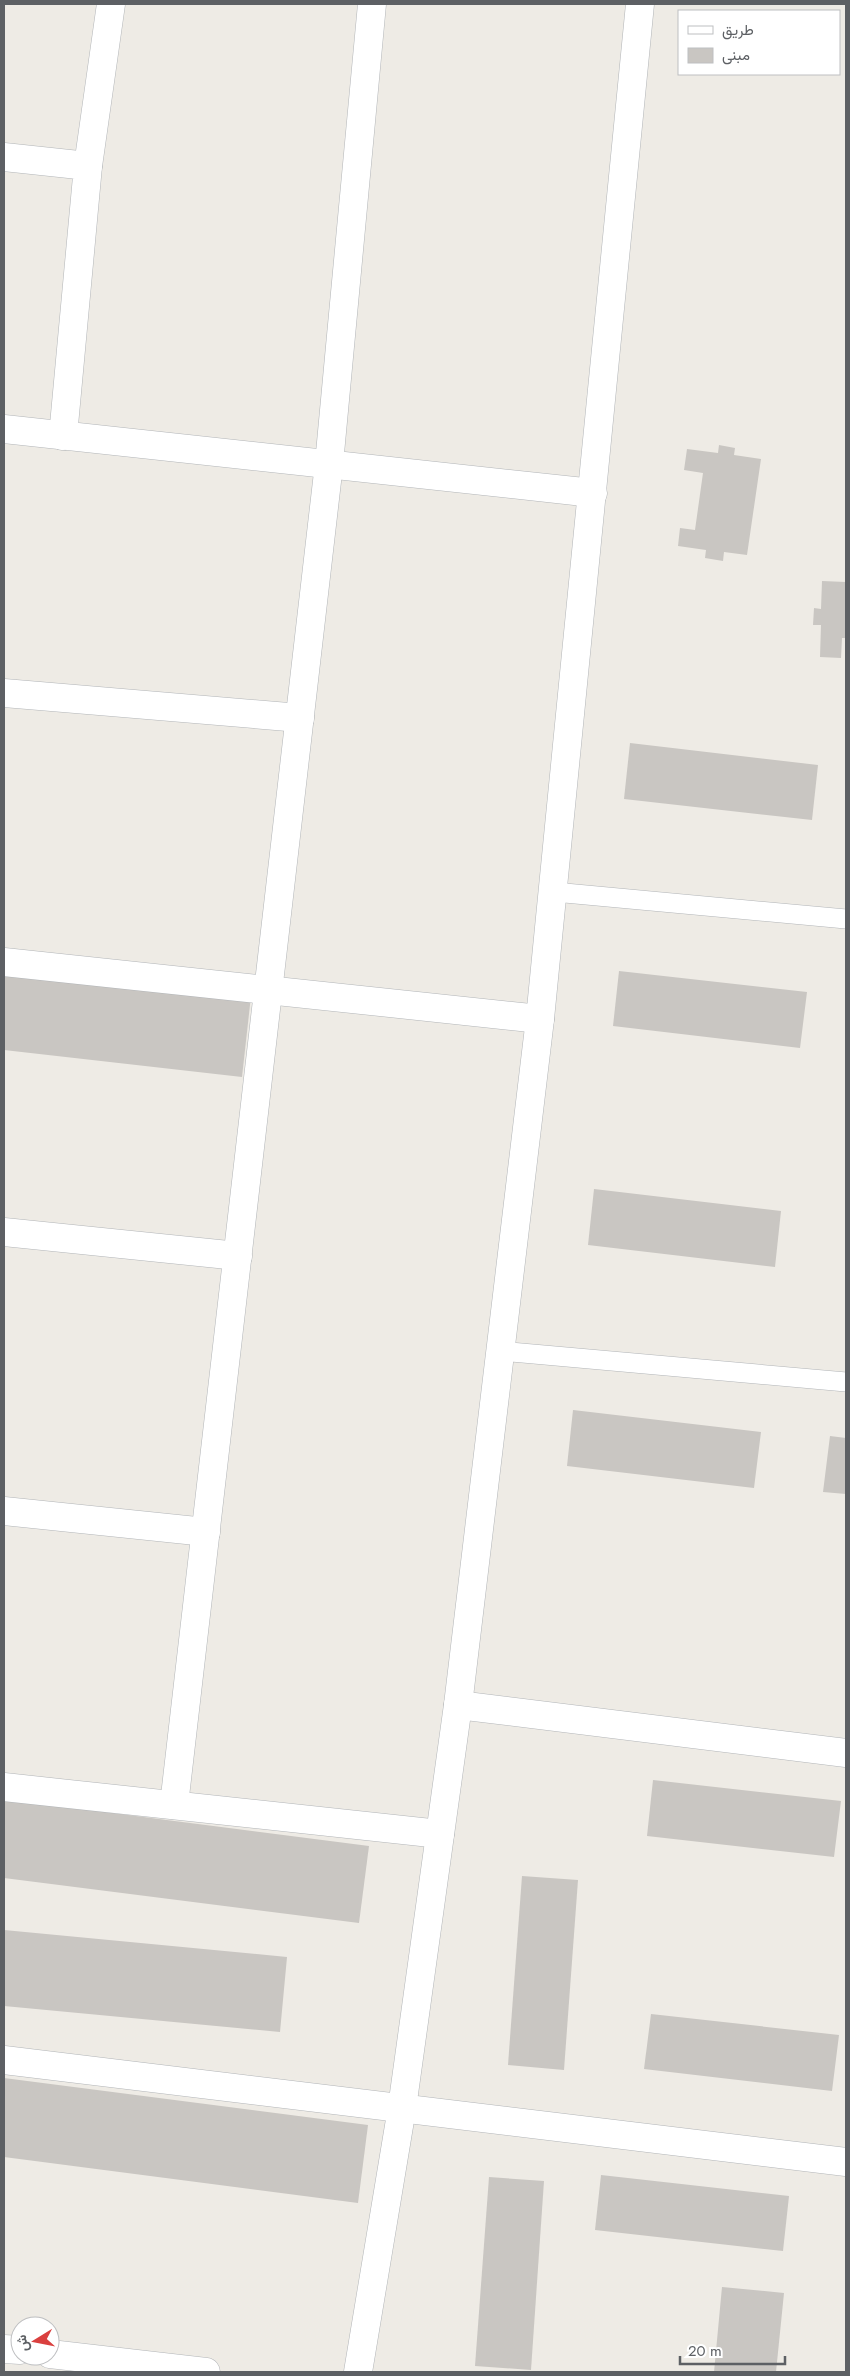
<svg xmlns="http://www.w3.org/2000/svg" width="850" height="2376" font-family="Jost,Vazirmatn,sans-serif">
  <rect width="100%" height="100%" fill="#eeebe5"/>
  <g fill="#c9c6c2">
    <path d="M 719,445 L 735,448 L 734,455 L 761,459 L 747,555 L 724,552 L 723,561 L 705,558 L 706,550 L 678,546 L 680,528 L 695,530 L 703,473 L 684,470 L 687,449 L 718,453 Z"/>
    <path d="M 822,581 L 846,582 L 846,638 L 842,638 L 841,658 L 820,657 L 821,625 L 813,625 L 814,608 L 821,609 Z"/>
    <path d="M 630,743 L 818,765 L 812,820 L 624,799 Z"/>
    <path d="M 4,969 L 251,996 L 242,1077 L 4,1050 Z"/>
    <path d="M 619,971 L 807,992 L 800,1048 L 613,1026 Z"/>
    <path d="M 594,1189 L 781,1211 L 775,1267 L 588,1245 Z"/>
    <path d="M 573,1410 L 761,1432 L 754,1488 L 567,1466 Z"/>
    <path d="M 830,1436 L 846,1438 L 846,1494 L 823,1492 Z"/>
    <path d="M 653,1780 L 841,1801 L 834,1857 L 647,1836 Z"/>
    <path d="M 4,1799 L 369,1846 L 359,1923 L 4,1878 Z"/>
    <path d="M 522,1876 L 578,1880 L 564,2070 L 508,2065 Z"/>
    <path d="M 4,1930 L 287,1957 L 280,2032 L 4,2006 Z"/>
    <path d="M 651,2014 L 839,2035 L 832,2091 L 644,2069 Z"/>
    <path d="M 4,2078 L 368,2125 L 358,2203 L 4,2157 Z"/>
    <path d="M 601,2175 L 789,2196 L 783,2251 L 595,2230 Z"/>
    <path d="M 489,2177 L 544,2181 L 531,2370 L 475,2366 Z"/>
    <path d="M 722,2287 L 784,2293 L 776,2372 L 714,2372 Z"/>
  </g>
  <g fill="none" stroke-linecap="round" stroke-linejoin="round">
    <g stroke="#b2b5b8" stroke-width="20">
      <g id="service">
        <path d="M 554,892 L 846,919"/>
        <path d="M 500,1351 L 846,1382"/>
      </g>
    </g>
    <g stroke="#b2b5b8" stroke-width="29">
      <g id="minor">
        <path d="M 4,157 L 88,166 L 63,436"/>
        <path d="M 88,166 L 111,4"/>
        <path d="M 4,429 L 593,493"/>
        <path d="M 4,693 L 300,718"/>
        <path d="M 4,962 L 540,1019"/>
        <path d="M 4,1232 L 238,1256"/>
        <path d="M 4,1511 L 206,1532"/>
        <path d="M 458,1705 L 846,1753"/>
        <path d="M 4,1787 L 440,1834"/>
        <path d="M 174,1805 L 329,464 L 372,4"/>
        <path d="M 4,2060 L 846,2162"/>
        <path d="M 4,2349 L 20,2350"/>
        <path d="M 50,2354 L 206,2372"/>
      </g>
    </g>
    <g stroke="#b2b5b8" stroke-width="29">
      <path id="tertiary" d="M 358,2372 L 402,2108 L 458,1705 L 540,1019 L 640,4"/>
    </g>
    <use href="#service" stroke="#fff" stroke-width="19"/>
    <use href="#minor" stroke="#fff" stroke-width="28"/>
    <use href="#tertiary" stroke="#fff" stroke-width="28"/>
  </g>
  <rect width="850" height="2376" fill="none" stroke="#5d6064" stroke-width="10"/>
  <rect x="678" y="10" width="162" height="65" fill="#ffffff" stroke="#bebfc1"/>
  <rect x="688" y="26" width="25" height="8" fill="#ffffff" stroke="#bebfc1"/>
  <text x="722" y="35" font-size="15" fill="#5d6064">طريق</text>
  <rect x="688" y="48" width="25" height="15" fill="#c9c6c2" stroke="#bebfc1"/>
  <text x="722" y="60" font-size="15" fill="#5d6064">مبنى</text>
  <g transform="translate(35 2341) rotate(260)"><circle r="24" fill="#ffffff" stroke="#bebfc1"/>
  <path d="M0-4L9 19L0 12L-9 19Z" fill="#da403f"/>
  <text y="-8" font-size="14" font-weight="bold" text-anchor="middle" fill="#5d6064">ش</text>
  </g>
  <path d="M680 2356v8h105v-8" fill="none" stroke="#5d6064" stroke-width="2.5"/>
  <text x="688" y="2356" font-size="15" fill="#5d6064" stroke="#ffffff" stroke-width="4" paint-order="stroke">20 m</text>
</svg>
